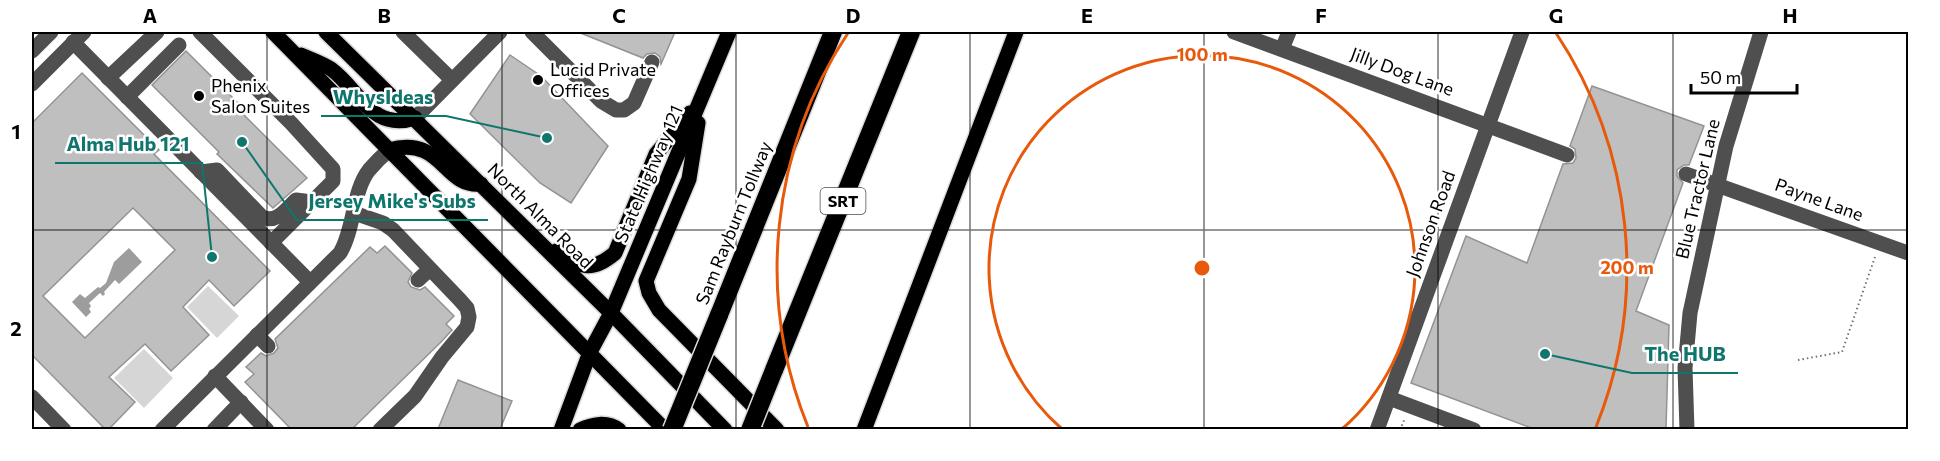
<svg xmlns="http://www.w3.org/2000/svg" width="1940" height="461" font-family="Commissioner,sans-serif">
  <rect width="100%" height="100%" fill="#fff"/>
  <g fill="#d6d6d6">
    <path d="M 208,286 L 239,316 L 217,338 L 187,307 Z"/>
    <path d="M 144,349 L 173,378 L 144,408 L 114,378 Z"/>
  </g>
  <path fill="#9d9d9d" d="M 129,248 L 142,262 L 119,284 L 115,280 L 104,292 L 105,294 L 103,296 L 100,293 L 89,303 L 91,306 L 89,309 L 91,312 L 86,317 L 72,302 L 80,294 L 85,298 L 98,287 L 100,288 L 106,283 L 114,262 Z"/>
  <g fill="#bfbfbf" stroke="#939393" stroke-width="1.5" fill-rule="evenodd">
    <path d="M 578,32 L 675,32 L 661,64 L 660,57 L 655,53 L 647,54 L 643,58 Z"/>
    <path d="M 186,51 L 241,106 L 238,109 L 307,178 L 273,208 L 217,154 L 219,152 L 152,85 Z"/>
    <path d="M 510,55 L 541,76 L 608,146 L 571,203 L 540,183 L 470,114 Z"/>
    <path d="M 82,73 L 159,150 L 154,154 L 270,271 L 234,306 L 209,280 L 183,307 L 209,335 L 171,371 L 145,344 L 109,377 L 135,402 L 109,429 L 105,429 L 32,355 L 32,123 ZM 133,208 L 175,250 L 85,338 L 43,296 Z"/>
    <path d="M 1592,86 L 1704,126 L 1689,165 L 1684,165 L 1677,170 L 1677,176 L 1683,183 L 1636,311 L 1669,325 L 1666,429 L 1534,429 L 1411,383 L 1466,236 L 1527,263 L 1563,164 L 1573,163 L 1576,158 L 1575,149 L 1570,146 Z"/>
    <path d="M 385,246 L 412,273 L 408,282 L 411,287 L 420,290 L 425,287 L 454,316 L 446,324 L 452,330 L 441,342 L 352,429 L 291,429 L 245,382 L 254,374 L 246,367 L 261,353 L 266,356 L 274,353 L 278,348 L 275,339 L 370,247 L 377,253 Z"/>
    <path d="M 458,380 L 512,401 L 500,429 L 438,429 Z"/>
  </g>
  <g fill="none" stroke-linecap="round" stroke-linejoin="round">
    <g stroke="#dbdbdb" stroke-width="18">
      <g id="major">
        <path d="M 273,32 L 665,430"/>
        <path d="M 326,32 L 611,313 L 725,430"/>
        <path d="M 301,55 C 310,59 322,63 331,69 C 360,90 371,132 415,118"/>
        <path d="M 698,123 L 689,179 L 646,281 L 649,293 L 659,310 L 777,430"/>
        <path d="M 389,150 C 443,135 443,188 481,184"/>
        <path d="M 556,251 C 581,266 590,274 615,253 L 656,154 L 690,113"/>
        <path d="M 561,430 L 590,352 L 611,313 L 729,32"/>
        <path d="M 580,430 C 592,424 607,421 619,430"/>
        <path d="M 864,430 L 1016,32"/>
      </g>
    </g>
    <g stroke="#dbdbdb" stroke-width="21">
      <g id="highway">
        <path d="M 719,315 L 833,32"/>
        <path d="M 774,370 L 911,32"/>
      </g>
    </g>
    <g stroke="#717171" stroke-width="2" stroke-dasharray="1.5 3" stroke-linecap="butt">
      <path d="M 1798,360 L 1842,352 L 1875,257"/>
      <path d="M 1400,430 L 1405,418"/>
    </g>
    <g stroke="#4f4f4f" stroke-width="15">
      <path d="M 200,32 L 292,124 L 333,169 L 333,181 L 271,243"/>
      <path d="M 403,32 L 452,80"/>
      <path d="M 532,32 L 601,101 L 616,110 L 624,110 L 634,103 L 652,62"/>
      <path d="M 1234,32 L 1567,155"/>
      <path d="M 73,42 L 310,282"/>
      <path d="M 1282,49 L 1289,32"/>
      <path d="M 32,51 L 51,32"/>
      <path d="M 108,78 L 157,32"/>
      <path d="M 32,84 L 84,32"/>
      <path d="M 127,97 L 179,45"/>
      <path d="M 415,118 L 500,32"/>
      <path d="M 201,172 L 217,170 L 262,217 C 277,224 286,209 296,200 L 312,202"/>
      <path d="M 1686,174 L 1908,253"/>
      <path d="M 354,213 L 383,223 L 393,230 L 460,300 L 467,308 L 469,317 L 467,327 L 442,357 L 415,396 L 380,430"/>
      <path d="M 418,280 L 430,269"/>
      <path d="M 257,335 L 268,346"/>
      <path d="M 215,376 L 267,430"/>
      <path d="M 32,397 L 64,430"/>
      <path d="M 1389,398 L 1474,430"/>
      <path d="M 162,430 L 340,253 C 355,228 352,192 369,170 C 375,163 382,156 389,150"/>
      <path d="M 214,430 L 241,402"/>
      <path d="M 1377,430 L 1522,32"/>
      <path d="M 1687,430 L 1685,368 L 1690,313 L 1726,146 L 1761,32"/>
    </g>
    <use href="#major" stroke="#000" stroke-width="15"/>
    <use href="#highway" stroke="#000" stroke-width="18"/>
    <g stroke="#dbdbdb" stroke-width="21" stroke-linecap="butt">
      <g id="highway-bridge">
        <path d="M 672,430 L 719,315"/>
        <path d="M 750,430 L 774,370"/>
      </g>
    </g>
    <use href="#highway-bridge" stroke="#000" stroke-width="18"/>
  </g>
  <path fill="none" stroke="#000" stroke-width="1.5" stroke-opacity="0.55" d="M 267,32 L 267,430M 502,32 L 502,430M 736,32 L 736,430M 970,32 L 970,430M 1204,32 L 1204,430M 1438,32 L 1438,430M 1673,32 L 1673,430M 32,230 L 1908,230"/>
  <g fill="none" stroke="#e8590c" stroke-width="3">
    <path d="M1062 429A213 213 0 1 1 1342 429"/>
    <path d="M808 427A425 425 0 0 1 848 33M1556 33A425 425 0 0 1 1596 427"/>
  </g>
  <g fill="#000" stroke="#fff" stroke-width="2">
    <circle cx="538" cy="80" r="6"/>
    <circle cx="199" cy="96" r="6"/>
  </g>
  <g text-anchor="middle" stroke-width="5" stroke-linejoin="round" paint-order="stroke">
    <rect fill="#fff" stroke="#4c4c4c" stroke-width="1.5" x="820.5" y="188" width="45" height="26" rx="4.5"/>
    <g font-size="16" font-weight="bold" fill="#000">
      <text x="843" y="207">SRT</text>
    </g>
    <g font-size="18" fill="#000" stroke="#fff" text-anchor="start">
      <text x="550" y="76">Lucid Private<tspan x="550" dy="21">Offices</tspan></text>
      <text x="211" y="92">Phenix<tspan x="211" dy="21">Salon Suites</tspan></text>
    </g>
    <g font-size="18" fill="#000" stroke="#fff">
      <text transform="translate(1402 72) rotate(20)" y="6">Jilly Dog Lane</text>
      <text transform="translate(649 174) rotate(-67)" y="6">State Highway 121</text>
      <text transform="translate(1698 189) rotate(-77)" y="6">Blue Tractor Lane</text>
      <text transform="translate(1819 200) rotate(20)" y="6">Payne Lane</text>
      <text transform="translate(540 216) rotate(45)" y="6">North Alma Road</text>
      <text transform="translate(734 223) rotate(-68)" y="6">Sam Rayburn Tollway</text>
      <text transform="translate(1431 224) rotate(-70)" y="6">Johnson Road</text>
    </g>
  </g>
  <circle cx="1202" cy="268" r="9" fill="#e8590c" stroke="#fff" stroke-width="3"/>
  <g font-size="18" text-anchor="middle" font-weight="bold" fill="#e8590c" stroke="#fff" stroke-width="5" stroke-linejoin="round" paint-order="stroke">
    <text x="1202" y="61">100 m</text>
    <text x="1627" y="274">200 m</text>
  </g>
  <path fill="none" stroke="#0f766e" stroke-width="2" d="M547 138L446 116H321M212 257L202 163H55M242 142L297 220H488M1545 354L1632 373H1738"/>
  <g fill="#0f766e" stroke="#fff" stroke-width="2">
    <circle cx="547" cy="138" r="6"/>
    <circle cx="212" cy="257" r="6"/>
    <circle cx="242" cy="142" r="6"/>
    <circle cx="1545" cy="354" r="6"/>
  </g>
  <g font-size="20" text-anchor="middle" font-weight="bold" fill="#0f766e" stroke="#fff" stroke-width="5" stroke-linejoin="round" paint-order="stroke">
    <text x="383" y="104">WhysIdeas</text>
    <text x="128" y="151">Alma Hub 121</text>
    <text x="392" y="208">Jersey Mike's Subs</text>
    <text x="1685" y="361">The HUB</text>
  </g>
  <rect width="1940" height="461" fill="none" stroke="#ffffff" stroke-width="66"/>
  <path d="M1691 84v9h106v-9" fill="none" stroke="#000000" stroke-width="3"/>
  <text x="1700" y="84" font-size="18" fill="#000000" stroke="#ffffff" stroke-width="4.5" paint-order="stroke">50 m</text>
  <rect x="33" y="33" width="1874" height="395" fill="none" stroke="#000" stroke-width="2"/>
  <g font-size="20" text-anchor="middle" font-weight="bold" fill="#000">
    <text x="150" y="23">A</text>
    <text x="384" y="23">B</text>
    <text x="619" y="23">C</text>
    <text x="853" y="23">D</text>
    <text x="1087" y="23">E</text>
    <text x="1321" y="23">F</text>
    <text x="1556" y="23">G</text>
    <text x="1790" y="23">H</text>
    <text x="16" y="139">1</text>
    <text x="16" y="336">2</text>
  </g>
</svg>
